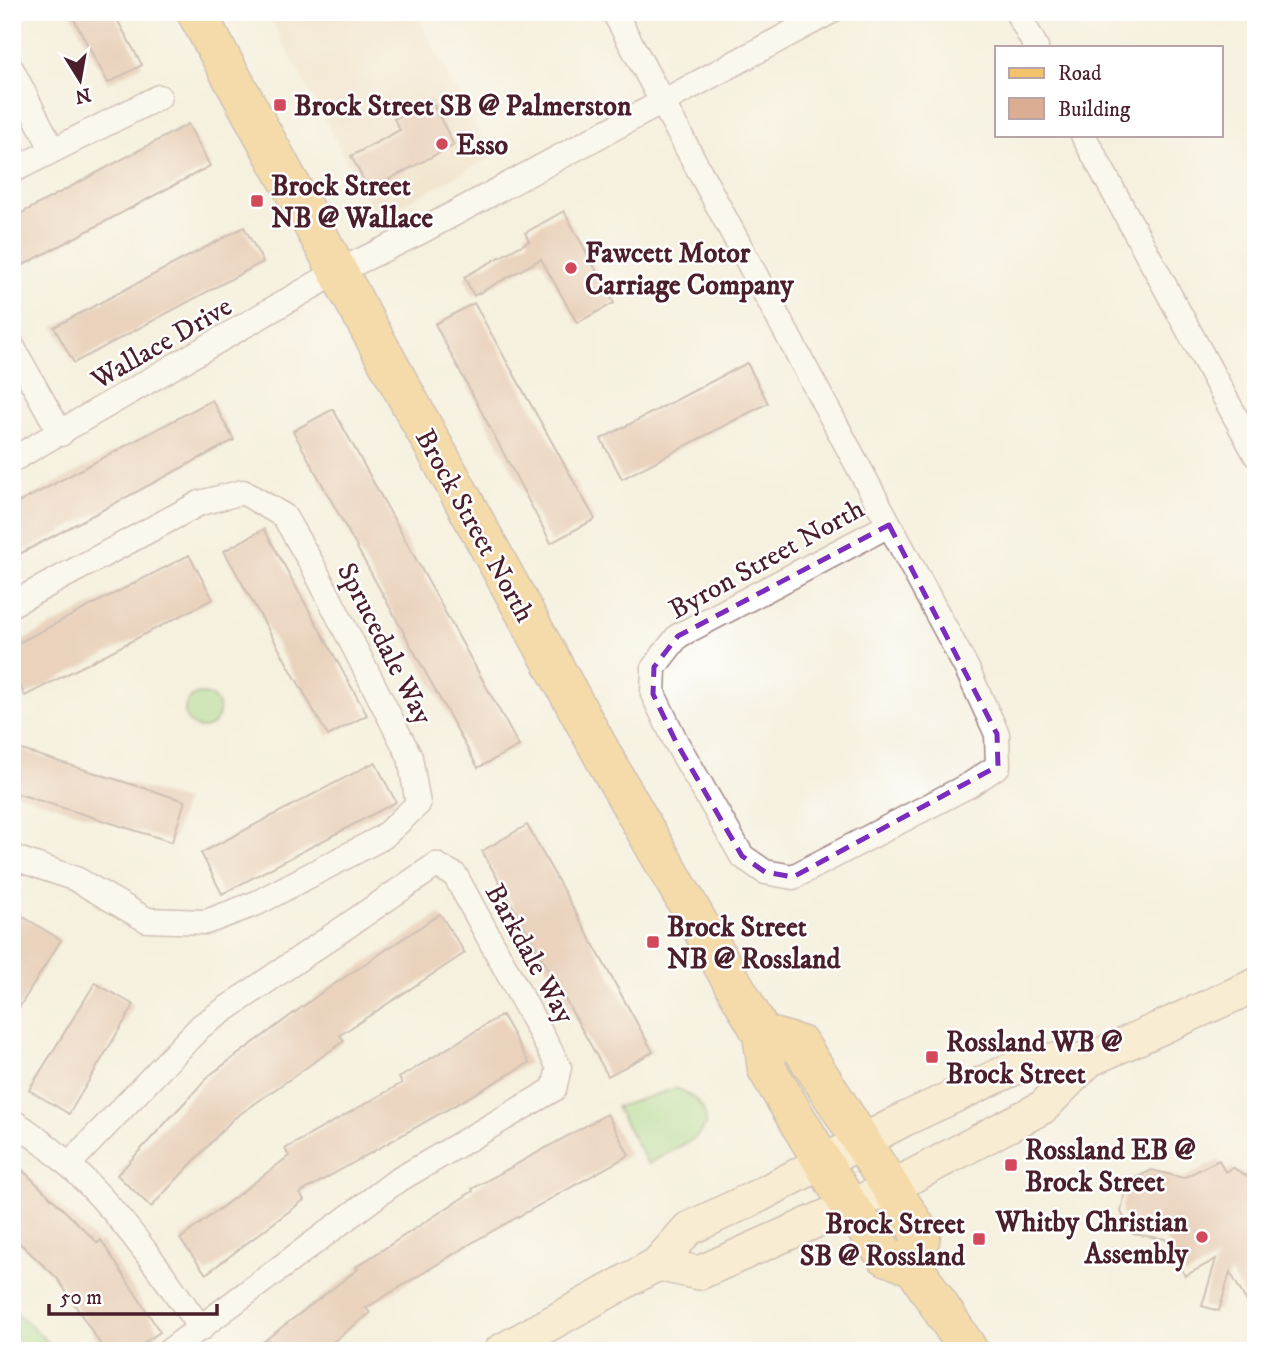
<svg xmlns="http://www.w3.org/2000/svg" width="1268" height="1363" font-family="'IM FELL DW Pica',serif">
  <rect width="100%" height="100%" fill="#fff"/>
  <filter id="ink" filterUnits="userSpaceOnUse"><feTurbulence type="fractalNoise" baseFrequency=".0143" numOctaves="2"/><feDisplacementMap in="SourceGraphic" scale="14" xChannelSelector="R" yChannelSelector="G"/><feConvolveMatrix kernelMatrix="1 2 1 2 8 2 1 2 1" color-interpolation-filters="sRGB"/></filter>
  <filter id="wash" filterUnits="userSpaceOnUse"><feTurbulence type="fractalNoise" baseFrequency=".00686" numOctaves="4" result="noise"/><feDisplacementMap in="SourceGraphic" scale="28" xChannelSelector="R" yChannelSelector="G"/><feGaussianBlur stdDeviation="1.57" result="paint"/><feColorMatrix in="noise" values="0 0 0 0 0 0 0 0 0 0 0 0 0 0 0 0 0 1.4 0 .05"/><feComposite in="paint" operator="in"/></filter>
  <g filter="url(#wash)">
    <rect width="100%" height="100%" fill="#f5f0df"/>
    <path fill="#ecd7ba" d="M 267,12 L 415,12 L 492,157 L 377,218 Z"/>
    <g fill="#a3da8b" stroke="#767c5b" stroke-width="2">
      <circle cx="202" cy="711" r="17"/>
      <path d="M 676,1088 C 694,1097 706,1104 706,1125 L 695,1138 L 648,1164 L 616,1107 Z"/>
      <path d="M 12,1309 L 58,1351 L 12,1351 Z"/>
    </g>
    <g id="blocks">
      <g fill="#dbae94">
        <path d="M 70,12 L 113,12 L 142,65 L 108,83 Z"/>
        <path d="M 431,100 L 454,145 L 369,190 L 351,156 L 400,130 L 394,119 Z"/>
        <path d="M 188,124 L 210,166 L 12,271 L 12,218 Z"/>
        <path d="M 564,211 L 614,303 L 577,323 L 541,259 L 474,296 L 464,277 L 529,241 L 525,233 Z"/>
        <path d="M 244,227 L 263,262 L 74,363 L 54,327 Z"/>
        <path d="M 474,303 L 595,519 L 551,543 L 435,324 Z"/>
        <path d="M 747,363 L 768,403 L 622,479 L 601,439 Z"/>
        <path d="M 212,400 L 234,440 L 12,558 L 12,506 Z"/>
        <path d="M 333,409 L 519,746 L 478,768 L 293,431 Z"/>
        <path d="M 264,529 L 367,715 L 328,736 L 224,551 Z"/>
        <path d="M 189,555 L 213,599 L 25,696 L 12,671 L 12,646 Z"/>
        <path d="M 12,747 L 185,801 L 172,842 L 12,792 Z"/>
        <path d="M 375,762 L 396,802 L 222,894 L 201,853 Z"/>
        <path d="M 527,825 L 653,1052 L 608,1076 L 482,851 Z"/>
        <path d="M 12,910 L 61,940 L 12,1019 Z"/>
        <path d="M 440,914 L 465,953 L 340,1035 L 344,1041 L 233,1119 L 151,1207 L 117,1175 L 210,1075 L 321,993 Z"/>
        <path d="M 95,983 L 134,1005 L 69,1114 L 29,1090 Z"/>
        <path d="M 502,1015 L 529,1063 L 300,1193 L 304,1200 L 206,1274 L 180,1239 L 289,1156 L 285,1149 L 402,1083 L 399,1078 Z"/>
        <path d="M 607,1114 L 629,1155 L 480,1238 L 366,1308 L 370,1313 L 321,1351 L 251,1351 L 358,1269 L 356,1267 L 473,1191 L 472,1189 Z"/>
        <path d="M 12,1160 L 98,1243 L 101,1240 L 160,1332 L 132,1351 L 105,1351 L 57,1278 L 12,1236 Z"/>
        <path d="M 1219,1160 L 1225,1172 L 1233,1168 L 1256,1181 L 1256,1318 L 1230,1272 L 1219,1311 L 1202,1306 L 1216,1259 L 1185,1276 L 1165,1239 L 1133,1234 L 1121,1212 L 1127,1182 L 1152,1170 L 1183,1178 Z"/>
      </g>
    </g>
  </g>
  <g filter="url(#ink)">
    <use href="#blocks" fill-opacity="0" stroke="#a08885" stroke-width="2"/>
    <g fill="none" stroke-linecap="round" stroke-linejoin="round">
      <g stroke="#a08885" stroke-width="27">
        <g id="street">
          <path d="M 614,12 L 967,669 L 997,734 L 998,766 L 971,784 L 793,877 L 765,872 L 742,856 L 676,742 L 653,694 L 654,667 L 678,636 L 889,525"/>
          <path d="M 1017,12 L 1036,47"/>
          <path d="M 12,70 L 52,149"/>
          <path d="M 1083,135 L 1256,455"/>
          <path d="M 12,171 L 159,97"/>
          <path d="M 12,346 L 61,434"/>
          <path d="M 12,460 L 337,272 L 418,233 L 830,12"/>
          <path d="M 12,604 L 200,503 L 243,492 L 284,516 L 313,566 L 410,757 L 418,804 L 383,837 L 257,903 L 206,922 L 147,920 L 76,879 L 12,857"/>
          <path d="M 12,1121 C 93,1172 147,1252 201,1329"/>
          <path d="M 69,1164 L 201,1026 L 436,865 L 455,875 L 559,1067 L 554,1089 L 395,1182 L 169,1351"/>
        </g>
      </g>
      <g stroke="#a08885" stroke-width="36">
        <g id="secondary">
          <path d="M 657,1264 L 699,1273 L 890,1188 L 1043,1107 L 1089,1060 L 1256,985"/>
          <path d="M 501,1351 L 657,1264 L 688,1229 L 760,1195 L 905,1119 L 1032,1060 L 1089,1060"/>
        </g>
      </g>
      <g stroke="#a08885" stroke-width="41">
        <g id="primary">
          <path d="M 196,12 L 612,772 L 762,1034 L 767,1069 L 849,1206 L 886,1256 L 914,1267 L 969,1351"/>
          <path d="M 762,1034 L 800,1045 L 921,1235 L 914,1267"/>
        </g>
      </g>
      <use href="#street" stroke="#fff" stroke-width="24"/>
      <use href="#secondary" stroke="#fae7c3" stroke-width="33"/>
      <use href="#primary" stroke="#f3c26a" stroke-width="38"/>
    </g>
  </g>
  <path d="M0 0H1268V1363H0ZM 889,525 L 997,734 L 998,766 L 793,877 L 765,872 L 742,856 L 676,742 L 653,694 L 654,667 L 678,636 Z" fill="#f5f0df" fill-opacity=".55" fill-rule="evenodd"/>
  <path fill="none" stroke="#7b2cbf" stroke-width="5" stroke-dasharray="14 9" stroke-linejoin="round" d="M 889,525 L 997,734 L 998,766 L 793,877 L 765,872 L 742,856 L 676,742 L 653,694 L 654,667 L 678,636 Z"/>
  <g fill="#d1495b" stroke="#fff" stroke-width="2.5">
    <rect x="273" y="98" width="14" height="14" rx="3.5"/>
    <circle cx="442" cy="144" r="7"/>
    <rect x="250" y="194" width="14" height="14" rx="3.5"/>
    <circle cx="571" cy="268" r="7"/>
    <rect x="646" y="935" width="14" height="14" rx="3.5"/>
    <rect x="925" y="1050" width="14" height="14" rx="3.5"/>
    <rect x="1004" y="1158" width="14" height="14" rx="3.5"/>
    <circle cx="1202" cy="1237" r="7"/>
    <rect x="972" y="1232" width="14" height="14" rx="3.5"/>
  </g>
  <g text-anchor="middle" stroke-width="5" stroke-linejoin="round" paint-order="stroke">
    <g font-size="28" font-weight="bold" fill="#4a1f2b" stroke="#fff" text-anchor="start">
      <text x="294" y="115">Brock Street SB @ Palmerston</text>
      <text x="456" y="154">Esso</text>
      <text x="271" y="195">Brock Street<tspan x="271" dy="32">NB @ Wallace</tspan></text>
      <text x="585" y="262">Fawcett Motor<tspan x="585" dy="32">Carriage Company</tspan></text>
      <text x="667" y="936">Brock Street<tspan x="667" dy="32">NB @ Rossland</tspan></text>
      <text x="946" y="1051">Rossland WB @<tspan x="946" dy="32">Brock Street</tspan></text>
      <text x="1025" y="1159">Rossland EB @<tspan x="1025" dy="32">Brock Street</tspan></text>
      <text x="1188" y="1231" text-anchor="end">Whitby Christian<tspan x="1188" dy="32">Assembly</tspan></text>
      <text x="965" y="1233" text-anchor="end">Brock Street<tspan x="965" dy="32">SB @ Rossland</tspan></text>
    </g>
    <g font-size="28" fill="#4a1f2b" stroke="#fff">
      <text transform="translate(161 342) rotate(-30)" y="10">Wallace Drive</text>
      <text transform="translate(476 525) rotate(61)" y="10">Brock Street North</text>
      <text transform="translate(766 558) rotate(-29)" y="10">Byron Street North</text>
      <text transform="translate(386 643) rotate(63)" y="10">Sprucedale Way</text>
      <text transform="translate(531 953) rotate(61)" y="10">Barkdale Way</text>
    </g>
  </g>
  <rect width="1268" height="1363" fill="none" stroke="#fff" stroke-width="42"/>
  <rect x="995" y="46" width="228" height="91" fill="#ffffff" stroke="#b7a5aa" stroke-width="2"/>
  <rect x="1009" y="68" width="35" height="10" fill="#f3c26a" stroke="#b7a5aa" stroke-width="2"/>
  <text x="1058" y="80" font-size="21" fill="#4a1f2b">Road</text>
  <rect x="1009" y="98" width="35" height="21" fill="#dbae94" stroke="#b7a5aa" stroke-width="2"/>
  <text x="1058" y="116" font-size="21" fill="#4a1f2b">Building</text>
  <g transform="translate(80 80) rotate(169)" stroke="#ffffff" stroke-width="5" paint-order="stroke">
  <path d="M0-5L12 26L0 18L-12 26Z" fill="#4a1f2b"/>
  <text y="-10" font-size="19" font-weight="bold" text-anchor="middle" fill="#4a1f2b">N</text>
  </g>
  <path d="M49 1304v10h168v-10" fill="none" stroke="#4a1f2b" stroke-width="3.5"/>
  <text x="60" y="1304" font-size="21" fill="#4a1f2b" stroke="#ffffff" stroke-width="5" paint-order="stroke">50 m</text>
</svg>
